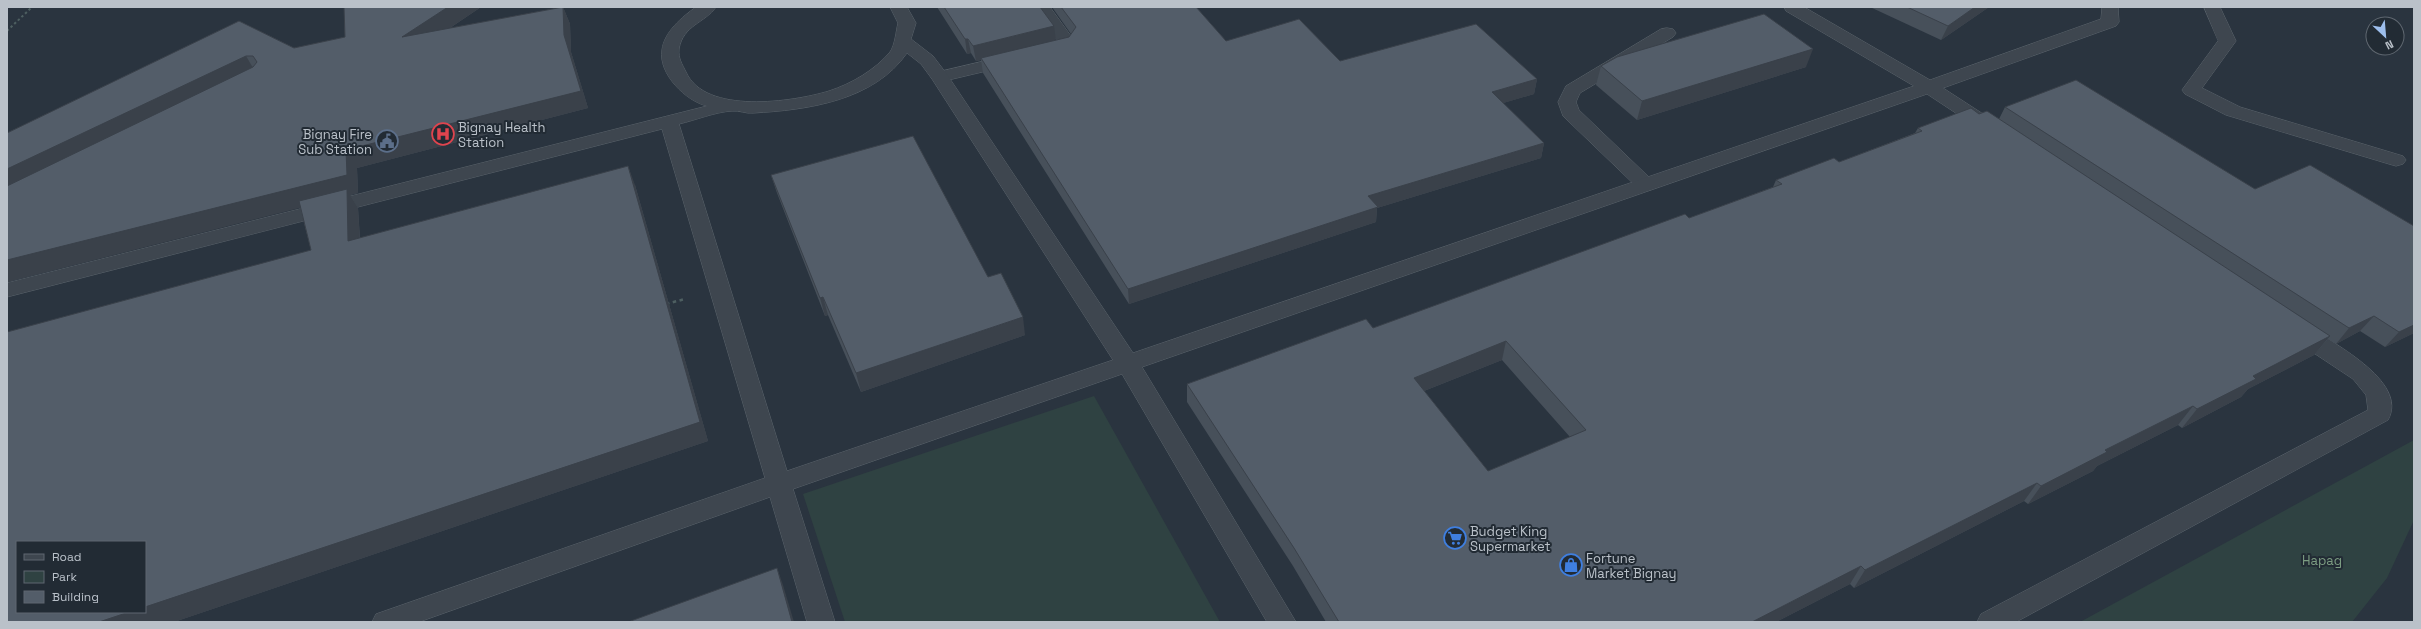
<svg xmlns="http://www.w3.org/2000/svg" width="2421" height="629" font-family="'Space Grotesk',sans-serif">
  <rect width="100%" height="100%" fill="#2a343f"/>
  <g fill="#2f4242">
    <path d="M 1094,396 L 1220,622 L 845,622 L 803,494 Z"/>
    <path d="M 2414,440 L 2414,520 L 2387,578 L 2352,622 L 2080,622 Z"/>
  </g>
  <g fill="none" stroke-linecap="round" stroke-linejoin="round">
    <g stroke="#5b646c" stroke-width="1">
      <g id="service">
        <path d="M 1033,7 L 1050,7 L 1076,43 C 1068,54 1053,59 1040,56 L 1037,52 L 1040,48 L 1058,42 Z"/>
        <path d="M 2204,7 L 2220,7 L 2236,41 L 2202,88 L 2240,107 L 2403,156 L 2406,160 L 2403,164 L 2396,166 L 2389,164 L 2226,115 L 2185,94 L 2182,90 L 2218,41 Z"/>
        <path d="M 1667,28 L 1673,29 L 1676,33 L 1673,37 L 1580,93 L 1576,102 L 1579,110 L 1653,181 L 1656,185 L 1653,189 L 1646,191 L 1639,189 L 1563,116 L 1558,102 L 1566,86 L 1661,29 Z"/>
        <path d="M 1010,55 L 1016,56 L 1019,60 L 1016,64 L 940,82 L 934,81 L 931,77 L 934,73 Z"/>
      </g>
    </g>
    <g stroke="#5b646c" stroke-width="1">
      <g id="minor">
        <path d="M 696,7 L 716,7 C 705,23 683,25 679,49 C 678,58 682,64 686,72 C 705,115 793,102 829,91 C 851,84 875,70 890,52 C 895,45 896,31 898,23 L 890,7 L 907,7 L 916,23 L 911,39 L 933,56 L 946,73 L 1133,353 L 1914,86 L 1786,11 L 1784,7 L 1804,7 L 1930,80 L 2101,19 L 2102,7 L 2118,7 L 2119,22 L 2116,26 L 1943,88 L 1997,123 L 1999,127 L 1997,131 L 1983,131 L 1927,94 L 1142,367 L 1296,622 L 1267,622 L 1122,374 L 793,489 L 835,622 L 807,622 L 770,497 L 419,622 L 372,622 L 376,614 L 765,478 L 662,129 L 7,297 L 7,283 L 707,106 C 686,101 658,74 662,50 C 664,32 682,17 696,7 ZM 907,53 L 921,64 L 932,79 L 1113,360 L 787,471 L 679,124 C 696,120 715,112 732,111 C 739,110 746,114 753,113 C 807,110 874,101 907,53 Z"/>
        <path d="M 2296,322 L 2304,324 C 2329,341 2410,381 2388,420 L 2016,622 L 1977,622 L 1981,614 L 2368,410 L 2366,395 L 2353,379 L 2288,336 L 2285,330 L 2288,324 Z"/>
      </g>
    </g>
    <path stroke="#4e5f61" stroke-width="2" stroke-dasharray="2.5 2.5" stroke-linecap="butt" d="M 7,31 L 32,7"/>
    <path stroke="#4e5f61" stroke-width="2.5" stroke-dasharray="3.5 3.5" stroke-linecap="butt" d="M 666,304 L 685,299"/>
    <use href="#service" fill="#3e464f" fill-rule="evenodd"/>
    <use href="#minor" fill="#3e464f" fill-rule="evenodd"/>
  </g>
  <g fill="#47505a" fill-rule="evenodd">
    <path d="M 344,7 L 481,7 L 450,28 L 563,7 L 570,24 L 571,52 L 588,108 L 357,168 L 358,193 L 350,195 L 358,208 L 360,238 L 635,185 L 708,441 L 174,622 L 7,622 L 311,250 L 300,207 L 7,282 L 7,133 L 239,21 L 294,48 L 345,37 Z"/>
    <path d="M 937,7 L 1040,7 L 1055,40 L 1069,37 L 1071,34 L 1052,7 L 1196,7 L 1226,41 L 1340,61 L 1537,79 L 1534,94 L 1503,103 L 1544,143 L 1541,158 L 1377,208 L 1376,222 L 1129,304 L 983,73 L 981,60 L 976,61 L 971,53 L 967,54 Z"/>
    <path d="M 1870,7 L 1989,7 L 1941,40 Z"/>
    <path d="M 1601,66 L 1806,67 L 1637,120 L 1596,85 Z"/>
    <path d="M 2005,107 L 2414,333 L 2385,347 L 2360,331 L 2336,344 L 2328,339 L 2314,355 L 2248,389 L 2241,397 L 2182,428 L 2178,425 L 2097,466 L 2093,471 L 2028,504 L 2024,501 L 1854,588 L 1850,584 L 1776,622 L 1326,622 L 1293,566 L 1187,402 L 1187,384 L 1373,328 L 1689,218 L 1773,187 L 1776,180 L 1839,162 L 1915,133 L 1918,128 L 1979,114 L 1999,119 ZM 1502,360 L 1570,437 L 1488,471 L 1424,391 Z"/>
    <path d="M 771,175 L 988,277 L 1025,335 L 861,392 L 828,315 L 825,316 L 777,193 Z"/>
  </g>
  <g fill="#3a414a">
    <path d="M 448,7 L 481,7 L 411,54 L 402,37 Z"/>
    <path d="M 563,7 L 570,24 L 571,52 L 588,108 L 357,168 L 358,193 L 350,195 L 358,208 L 361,260 L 348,241 L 347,196 L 7,282 L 7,260 L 346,150 Z"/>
    <path d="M 1975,7 L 1989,7 L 1941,40 L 1948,26 Z"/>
    <path d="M 1054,26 L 1056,41 L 981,58 L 981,60 L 976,61 L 973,46 Z"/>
    <path d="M 965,39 L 968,39 L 971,53 L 967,54 Z"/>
    <path d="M 1813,49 L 1806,67 L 1637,120 L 1642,101 Z"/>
    <path d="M 246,56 L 256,73 L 7,193 L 7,169 Z"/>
    <path d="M 1537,79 L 1534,94 L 1490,107 L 1492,92 Z"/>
    <path d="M 1544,143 L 1541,158 L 1377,208 L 1376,222 L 1129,304 L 1128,289 L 1368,196 Z"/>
    <path d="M 628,166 L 635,185 L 708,441 L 174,622 L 99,622 L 129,612 L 145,612 L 145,607 Z"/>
    <path d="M 823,297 L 828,315 L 825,316 L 820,298 Z"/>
    <path d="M 2374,316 L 2360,331 L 2336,344 L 2349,328 Z"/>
    <path d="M 1023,317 L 1025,335 L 861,392 L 856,373 Z"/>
    <path d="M 2414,325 L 2414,333 L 2385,347 L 2399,332 Z"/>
    <path d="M 2330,336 L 2314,355 L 2248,389 L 2241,397 L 2182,428 L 2197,409 L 2253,376 Z"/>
    <path d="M 1506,341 L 1502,360 L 1411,396 L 1414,378 Z"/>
    <path d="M 2193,406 L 2178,425 L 2097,466 L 2093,471 L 2028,504 L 2041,486 L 2105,450 Z"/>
    <path d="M 2037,483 L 2024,501 L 1854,588 L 1865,570 Z"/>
    <path d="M 1861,566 L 1850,584 L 1776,622 L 1752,622 Z"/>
    <path d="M 777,568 L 783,585 L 794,622 L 792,622 Z"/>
  </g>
  <g fill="#535d69" stroke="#3a414a" fill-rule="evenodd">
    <path d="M 344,7 L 448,7 L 402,37 L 563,7 L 564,35 L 581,91 L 346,150 L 347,175 L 7,260 L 7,186 L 253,67 L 257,62 L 253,56 L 246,56 L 7,169 L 7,133 L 239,21 L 294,48 L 345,37 Z"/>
    <path d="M 944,7 L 1040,7 L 1054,26 L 973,46 L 968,39 L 965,39 Z"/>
    <path d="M 1061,7 L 1196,7 L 1226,41 L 1299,19 L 1340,61 L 1476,24 L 1537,79 L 1492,92 L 1544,143 L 1368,196 L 1378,207 L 1128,289 L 981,58 L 1069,37 L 1076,27 Z"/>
    <path d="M 1907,7 L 1975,7 L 1948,26 Z"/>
    <path d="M 1764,14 L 1813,49 L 1642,101 L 1601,66 L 1617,57 Z"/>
    <path d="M 2076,80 L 2255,189 L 2310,165 L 2414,226 L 2414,325 L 2399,332 L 2374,316 L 2349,328 L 2005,107 Z"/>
    <path d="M 1971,108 L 1979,114 L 1987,111 L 2330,336 L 2253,376 L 2256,379 L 2197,409 L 2193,406 L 2105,450 L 2107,452 L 2041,486 L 2037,483 L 1865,570 L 1861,566 L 1752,622 L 1339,622 L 1294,548 L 1187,384 L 1366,319 L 1373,328 L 1685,214 L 1689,218 L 1782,184 L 1776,180 L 1834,158 L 1839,162 L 1922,131 L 1918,128 ZM 1506,341 L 1586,430 L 1488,471 L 1414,378 Z"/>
    <path d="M 913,136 L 988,277 L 1001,273 L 1023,317 L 856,373 L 823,297 L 820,298 L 771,175 Z"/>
    <path d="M 628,166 L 700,422 L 145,607 L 145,542 L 17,542 L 17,612 L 129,612 L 99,622 L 7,622 L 7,332 L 311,250 L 299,201 L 347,189 L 348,241 Z"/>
    <path d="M 777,568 L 792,622 L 628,622 Z"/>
  </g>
  <defs>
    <g id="hospital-ring" transform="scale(1.15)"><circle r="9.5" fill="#222b34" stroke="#e0444e" stroke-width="1.5"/><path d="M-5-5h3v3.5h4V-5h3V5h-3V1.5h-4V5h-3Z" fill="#e0444e"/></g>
    <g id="civic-ring" transform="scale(1.15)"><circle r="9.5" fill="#222b34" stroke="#5c6f8a" stroke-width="1.5"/><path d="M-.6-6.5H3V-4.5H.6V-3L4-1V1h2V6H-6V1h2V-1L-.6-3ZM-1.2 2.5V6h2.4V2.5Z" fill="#5c6f8a"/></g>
    <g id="supermarket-ring" transform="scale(1.15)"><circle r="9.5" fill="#222b34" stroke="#3f7fe0" stroke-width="1.5"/><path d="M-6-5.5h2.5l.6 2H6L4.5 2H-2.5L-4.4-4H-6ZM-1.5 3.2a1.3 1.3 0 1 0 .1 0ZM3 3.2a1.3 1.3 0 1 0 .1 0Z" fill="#3f7fe0"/></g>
    <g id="shop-ring" transform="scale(1.15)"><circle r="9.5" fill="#222b34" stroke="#3f7fe0" stroke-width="1.5"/><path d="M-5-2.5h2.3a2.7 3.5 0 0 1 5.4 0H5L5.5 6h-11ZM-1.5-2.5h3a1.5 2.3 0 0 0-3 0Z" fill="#3f7fe0"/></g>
  </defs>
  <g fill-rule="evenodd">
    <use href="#hospital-ring" x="443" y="134"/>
    <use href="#civic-ring" x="387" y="141"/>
    <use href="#supermarket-ring" x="1455" y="538"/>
    <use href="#shop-ring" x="1571" y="565"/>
  </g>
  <g text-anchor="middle" stroke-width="4" stroke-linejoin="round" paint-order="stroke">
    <g font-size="13" fill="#bac1c9" stroke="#222b34" text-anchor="start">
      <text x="458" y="132">Bignay Health<tspan x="458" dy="15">Station</tspan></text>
      <text x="372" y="139" text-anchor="end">Bignay Fire<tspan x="372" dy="15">Sub Station</tspan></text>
      <text x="1470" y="536">Budget King<tspan x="1470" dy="15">Supermarket</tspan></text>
      <text x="1586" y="563">Fortune<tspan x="1586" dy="15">Market Bignay</tspan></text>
    </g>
    <g font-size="13" fill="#7c9c82" stroke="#222b34">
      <text x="2322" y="565">Hapag</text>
    </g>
  </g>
  <rect width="2421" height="629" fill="none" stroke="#bac1c9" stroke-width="16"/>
  <rect x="16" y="541" width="130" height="72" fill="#222b34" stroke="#5f6770"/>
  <rect x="24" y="554" width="20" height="6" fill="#3e464f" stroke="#5f6770"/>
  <text x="52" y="561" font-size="12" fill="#bac1c9">Road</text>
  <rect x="24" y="571" width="20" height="12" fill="#2f4242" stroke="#5f6770"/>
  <text x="52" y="581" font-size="12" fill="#bac1c9">Park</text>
  <rect x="24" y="591" width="20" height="12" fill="#535d69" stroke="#5f6770"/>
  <text x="52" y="601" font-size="12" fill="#bac1c9">Building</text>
  <g transform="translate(2385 36) rotate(154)"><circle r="19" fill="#222b34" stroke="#5f6770"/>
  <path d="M0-3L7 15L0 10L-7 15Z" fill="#9dbeec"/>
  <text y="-6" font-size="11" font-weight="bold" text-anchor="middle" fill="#bac1c9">N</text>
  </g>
</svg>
